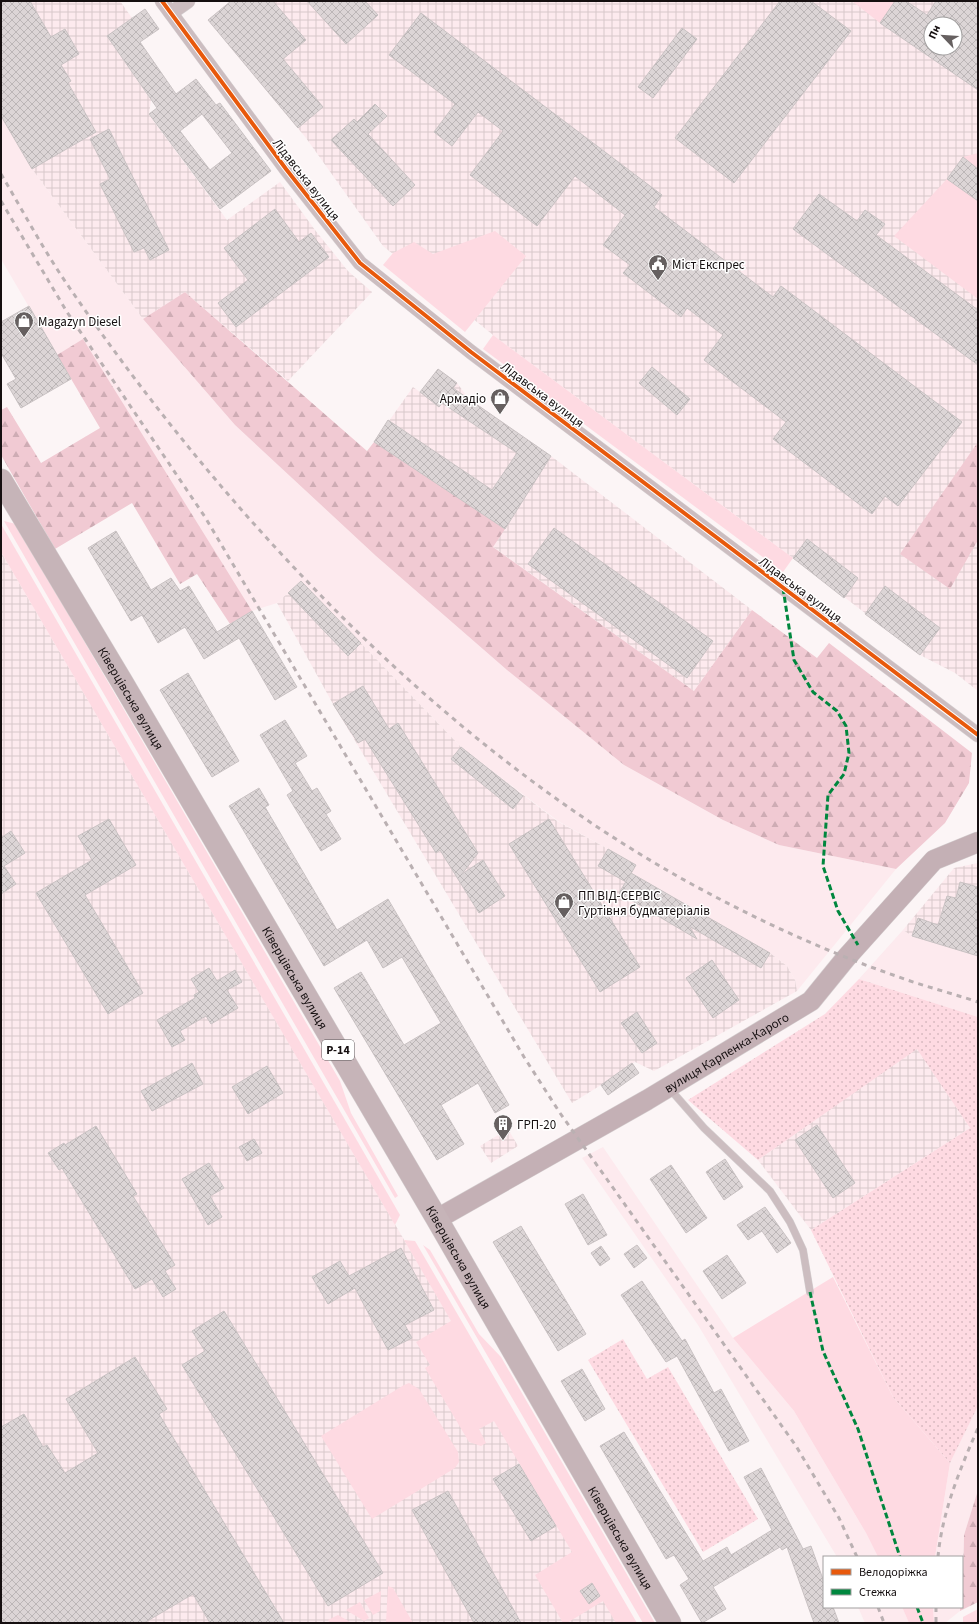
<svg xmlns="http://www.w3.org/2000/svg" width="979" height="1624" font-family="'Source Sans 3',sans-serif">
  <defs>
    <pattern id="industrial-grid" width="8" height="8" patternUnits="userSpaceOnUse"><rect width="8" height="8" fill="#fdeaee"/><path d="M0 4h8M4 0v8" fill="none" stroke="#d8c8cb"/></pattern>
    <pattern id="forest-firs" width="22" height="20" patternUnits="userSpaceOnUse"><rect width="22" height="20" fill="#f1cad3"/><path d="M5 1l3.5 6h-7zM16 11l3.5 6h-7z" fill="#ceacb4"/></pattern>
    <pattern id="garden-dots" width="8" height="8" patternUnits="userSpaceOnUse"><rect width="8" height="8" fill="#fedae2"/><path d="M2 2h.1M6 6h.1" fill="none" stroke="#d9bac1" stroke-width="1.8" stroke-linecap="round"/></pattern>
    <pattern id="building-cross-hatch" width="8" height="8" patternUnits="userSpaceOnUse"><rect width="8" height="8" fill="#dcd5d6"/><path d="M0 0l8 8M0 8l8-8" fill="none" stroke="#bcb6b7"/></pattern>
  </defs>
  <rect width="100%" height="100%" fill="#fcf5f6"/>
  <g fill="#fdeaee">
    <path d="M 1,116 L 32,169 L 143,319 L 235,425 L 376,556 L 507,670 L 624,765 L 723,820 L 779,845 L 896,869 L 797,991 L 795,980 L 787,966 L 770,953 L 631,873 L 608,849 L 558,821 L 461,747 L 301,581 L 277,603 L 252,611 L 83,340 L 57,355 L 1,259 Z"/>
    <path d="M 903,930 L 912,936 L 978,956 L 978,1017 L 859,979 Z"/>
    <path d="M 603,1147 L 733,1338 L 794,1411 L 866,1533 L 878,1557 L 837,1557 L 698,1325 L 582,1158 Z"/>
    <path d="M 978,1406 L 978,1490 L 964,1535 L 962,1569 L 962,1557 L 935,1557 L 950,1463 Z"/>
    <path d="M 858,1607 L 902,1607 L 909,1623 L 865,1623 Z"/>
    <path d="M 933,1607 L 960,1607 L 960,1611 L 945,1623 L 934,1623 Z"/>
  </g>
  <g fill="url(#industrial-grid)" fill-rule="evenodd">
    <path d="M 1,1 L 120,1 L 132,18 L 107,36 L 151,100 L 149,115 L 227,220 L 280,182 L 315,230 L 348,271 L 372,292 L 288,381 L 185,292 L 143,319 L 32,169 L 1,116 Z"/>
    <path d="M 231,1 L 978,1 L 978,691 L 955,673 L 920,655 L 793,558 L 493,335 L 383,246 L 306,138 L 208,20 ZM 931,24 L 955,24 L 955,48 L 931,48 Z"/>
    <path d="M 438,369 L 457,383 L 469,399 L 551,456 L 752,610 L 694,691 L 492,546 L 504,529 L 374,442 L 413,387 L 420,392 Z"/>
    <path d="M 1,552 L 597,1569 L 626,1623 L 1,1623 Z"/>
    <path d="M 301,581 L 461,747 L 557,821 L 608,849 L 631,873 L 770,953 L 787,966 L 795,980 L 797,991 L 654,1071 L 635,1062 L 615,1075 L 608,1095 L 601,1085 L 572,1103 L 333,704 L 277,603 Z"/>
    <path d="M 978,863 L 978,956 L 912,936 L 903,930 L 954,868 Z"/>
    <path d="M 917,1048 L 970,1128 L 811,1230 L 758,1160 Z"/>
    <path d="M 508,1129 L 518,1146 L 491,1163 L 480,1146 Z"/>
  </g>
  <g fill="#fedae2">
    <path d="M 852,1 L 895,1 L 880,23 Z"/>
    <path d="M 978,153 L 978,169 L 963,157 Z"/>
    <path d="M 947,179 L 978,201 L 978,299 L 894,236 Z"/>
    <path d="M 495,231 L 526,256 L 465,332 L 383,265 L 393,253 L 414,242 L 433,254 Z"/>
    <path d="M 493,335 L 793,558 L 783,572 L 483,349 Z"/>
    <path d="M 4,521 L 16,524 L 340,1081 L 351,1113 L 398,1196 L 395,1198 Z"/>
    <path d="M 1,524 L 400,1215 L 395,1225 L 1,552 Z"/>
    <path d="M 404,1240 L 415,1241 L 637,1623 L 616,1623 L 603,1601 L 567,1623 L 563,1623 L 535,1575 L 572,1552 L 494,1421 L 479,1429 L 486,1443 L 481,1446 L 469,1442 L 425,1368 L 430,1365 L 416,1342 L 451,1321 Z"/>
    <path d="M 423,1245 L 430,1250 L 479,1334 L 501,1357 L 655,1623 L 643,1623 Z"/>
    <path d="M 833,1277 L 893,1397 L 950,1463 L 935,1557 L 878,1557 L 866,1533 L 794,1411 L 733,1338 Z"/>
    <path d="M 409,1383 L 419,1389 L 458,1452 L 459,1462 L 455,1468 L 372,1519 L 321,1436 L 404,1385 Z"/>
    <path d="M 388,1586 L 393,1588 L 413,1623 L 386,1623 Z"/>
    <path d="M 381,1591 L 380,1611 L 373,1615 L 364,1600 Z"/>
    <path d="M 360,1602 L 369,1618 L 364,1621 L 346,1610 Z"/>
    <path d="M 902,1607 L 933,1607 L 934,1623 L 909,1623 Z"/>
    <path d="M 978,1609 L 978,1623 L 963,1623 L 963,1617 Z"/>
    <path d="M 338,1615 L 352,1623 L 330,1623 L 328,1620 Z"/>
  </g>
  <g fill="url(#forest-firs)">
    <path d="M 185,292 L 367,451 L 374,442 L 505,529 L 493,547 L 694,691 L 752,610 L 817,658 L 829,643 L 972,753 L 969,783 L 945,823 L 896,869 L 779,845 L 723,820 L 624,765 L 507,670 L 376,556 L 235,425 L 143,319 Z"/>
    <path d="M 83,339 L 252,611 L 230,624 L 197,574 L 180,584 L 132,503 L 55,549 L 1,455 L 1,410 L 7,407 L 41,463 L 100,428 L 57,355 Z"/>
    <path d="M 978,442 L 978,540 L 950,589 L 900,554 Z"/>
    <path d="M 978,1490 L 978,1602 L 960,1611 L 960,1607 L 962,1607 L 964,1535 Z"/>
  </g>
  <g fill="url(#garden-dots)">
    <path d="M 859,979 L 978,1017 L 978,1406 L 950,1463 L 893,1397 L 811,1230 L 970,1128 L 917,1049 L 758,1160 L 688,1100 L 825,1014 Z"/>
    <path d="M 623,1339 L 647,1379 L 668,1367 L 758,1519 L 703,1552 L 588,1360 Z"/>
  </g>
  <g fill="url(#building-cross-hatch)" stroke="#c9c2c3" fill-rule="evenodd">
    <path d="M 1,1 L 30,1 L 51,37 L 65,29 L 79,54 L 61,65 L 71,81 L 68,83 L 96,132 L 32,169 L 1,116 Z"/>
    <path d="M 231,1 L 273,1 L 306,40 L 283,59 L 323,107 L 298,128 L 208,20 Z"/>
    <path d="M 307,1 L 365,1 L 378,15 L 346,44 Z"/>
    <path d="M 780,1 L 811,1 L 851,31 L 734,183 L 675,138 Z"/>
    <path d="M 895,1 L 906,1 L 927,15 L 936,1 L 978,1 L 978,90 L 880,23 ZM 931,24 L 955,24 L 955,48 L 931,48 Z"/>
    <path d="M 145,9 L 159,29 L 140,42 L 176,94 L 196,79 L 216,105 L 220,103 L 271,171 L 220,209 L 149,114 L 157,108 L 107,36 ZM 202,114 L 232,153 L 210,170 L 180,131 Z"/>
    <path d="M 421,13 L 662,195 L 654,207 L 773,297 L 781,286 L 962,422 L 898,506 L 885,496 L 872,514 L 773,439 L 786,422 L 704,360 L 723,335 L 687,308 L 681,317 L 623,273 L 630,265 L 603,245 L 625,215 L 575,176 L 537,226 L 470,175 L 503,131 L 478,112 L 452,146 L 434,132 L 455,104 L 389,55 Z"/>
    <path d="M 682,28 L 697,39 L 653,98 L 638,87 Z"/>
    <path d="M 375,104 L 387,116 L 368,134 L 415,185 L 393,206 L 331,140 L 354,119 L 357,122 Z"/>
    <path d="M 109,129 L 169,250 L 150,260 L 144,248 L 134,252 L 100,184 L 110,179 L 90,139 Z"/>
    <path d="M 963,157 L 978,169 L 978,201 L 947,179 Z"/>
    <path d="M 819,194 L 857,221 L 865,210 L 885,224 L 876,235 L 978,310 L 978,365 L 793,229 Z"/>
    <path d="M 275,209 L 299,242 L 311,233 L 329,257 L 236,327 L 218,303 L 248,280 L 224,248 Z"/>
    <path d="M 29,306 L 71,379 L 21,408 L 7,384 L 16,379 L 1,353 L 1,322 Z"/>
    <path d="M 652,367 L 690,399 L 677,415 L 639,383 Z"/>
    <path d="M 438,369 L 457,383 L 453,388 L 551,456 L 505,529 L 374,442 L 388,420 L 492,490 L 517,453 L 442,403 L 439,407 L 420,392 Z"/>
    <path d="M 554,528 L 713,641 L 687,678 L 528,564 Z"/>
    <path d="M 116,531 L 151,590 L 171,578 L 180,591 L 189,586 L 217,632 L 252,611 L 297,687 L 275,700 L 239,638 L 204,659 L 185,627 L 158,643 L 142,615 L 131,621 L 88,548 Z"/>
    <path d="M 807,539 L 858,578 L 844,598 L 793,558 Z"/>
    <path d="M 301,581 L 361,643 L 348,656 L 288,593 Z"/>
    <path d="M 885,586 L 940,628 L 920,655 L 865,614 Z"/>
    <path d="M 188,673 L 239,761 L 212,777 L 160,690 Z"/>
    <path d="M 363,686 L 389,729 L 398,723 L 478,853 L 462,874 L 483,860 L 505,896 L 479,913 L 440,850 L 436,853 L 365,739 L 358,743 L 333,704 Z"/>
    <path d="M 285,720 L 307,756 L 295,763 L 312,791 L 317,788 L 331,811 L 326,814 L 341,839 L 321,851 L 287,795 L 293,791 L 260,735 Z"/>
    <path d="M 461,747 L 523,796 L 513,809 L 451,759 Z"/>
    <path d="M 259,788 L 269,805 L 265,807 L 337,930 L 388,899 L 509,1105 L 495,1113 L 478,1083 L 441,1105 L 464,1144 L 437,1160 L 334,988 L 361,972 L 404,1045 L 441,1023 L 402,957 L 383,968 L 367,940 L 324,966 L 229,806 Z"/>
    <path d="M 109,819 L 136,865 L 85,895 L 143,993 L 108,1014 L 36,893 L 92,860 L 78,836 Z"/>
    <path d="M 549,819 L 640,967 L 600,992 L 509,844 Z"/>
    <path d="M 11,831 L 25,853 L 4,866 L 16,884 L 1,894 L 1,838 Z"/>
    <path d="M 608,849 L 636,865 L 626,882 L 598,866 Z"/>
    <path d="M 631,873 L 770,953 L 761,968 L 689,926 L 697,939 L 619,893 Z"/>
    <path d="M 960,882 L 978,887 L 978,956 L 912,936 L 918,918 L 938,925 L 947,896 L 956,898 Z"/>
    <path d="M 712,960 L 739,1000 L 713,1018 L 686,978 Z"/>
    <path d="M 209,968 L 217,981 L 235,970 L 242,982 L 227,990 L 238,1008 L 211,1024 L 206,1016 L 180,1031 L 185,1040 L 172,1047 L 157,1020 L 195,998 L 194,995 L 199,992 L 191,979 Z"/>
    <path d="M 637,1012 L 657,1043 L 642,1053 L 621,1023 Z"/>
    <path d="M 192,1063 L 203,1084 L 152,1111 L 141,1091 Z"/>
    <path d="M 632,1063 L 639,1073 L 608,1095 L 601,1085 Z"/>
    <path d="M 267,1066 L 283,1093 L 248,1114 L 232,1087 Z"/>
    <path d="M 817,1125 L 855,1183 L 833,1198 L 795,1140 Z"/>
    <path d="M 96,1126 L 137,1194 L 133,1196 L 175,1265 L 165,1271 L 176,1289 L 163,1297 L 152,1279 L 135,1289 L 62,1168 L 59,1170 L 48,1153 L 64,1143 L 65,1145 Z"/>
    <path d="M 254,1139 L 262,1153 L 247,1161 L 239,1147 Z"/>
    <path d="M 725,1159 L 743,1187 L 724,1200 L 706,1172 Z"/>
    <path d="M 209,1163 L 224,1188 L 210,1196 L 222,1217 L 208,1225 L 182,1179 Z"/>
    <path d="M 671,1165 L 707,1218 L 686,1233 L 650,1179 Z"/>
    <path d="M 583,1194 L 607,1235 L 588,1245 L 565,1204 Z"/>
    <path d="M 765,1207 L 791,1243 L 777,1253 L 762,1231 L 748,1240 L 737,1225 Z"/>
    <path d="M 521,1226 L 586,1334 L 558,1351 L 493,1242 Z"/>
    <path d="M 637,1245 L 647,1258 L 634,1268 L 624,1254 Z"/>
    <path d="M 601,1246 L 610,1259 L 600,1266 L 591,1253 Z"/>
    <path d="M 401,1248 L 434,1310 L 405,1325 L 412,1338 L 388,1350 L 355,1288 L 328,1304 L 312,1277 L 340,1261 L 349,1276 Z"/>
    <path d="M 727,1255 L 746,1283 L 722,1299 L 703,1271 Z"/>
    <path d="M 642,1281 L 682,1341 L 685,1339 L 714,1393 L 721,1389 L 749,1441 L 729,1451 L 677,1356 L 666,1362 L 621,1295 Z"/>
    <path d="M 224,1311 L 383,1573 L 328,1606 L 182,1365 L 205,1351 L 192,1331 Z"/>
    <path d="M 135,1357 L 167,1409 L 159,1414 L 284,1623 L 210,1623 L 193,1594 L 144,1623 L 1,1623 L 1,1427 L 24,1414 L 43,1447 L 47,1445 L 65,1473 L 98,1453 L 66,1399 Z"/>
    <path d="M 582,1369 L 605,1409 L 585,1421 L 561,1381 Z"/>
    <path d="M 624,1432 L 703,1561 L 727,1547 L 731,1555 L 772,1530 L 744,1477 L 761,1468 L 803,1549 L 811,1546 L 824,1582 L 824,1607 L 833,1607 L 839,1623 L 814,1623 L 787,1547 L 782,1550 L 780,1547 L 713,1587 L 726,1609 L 702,1623 L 680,1585 L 689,1579 L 674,1555 L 666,1559 L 600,1446 Z"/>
    <path d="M 519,1464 L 556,1526 L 531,1541 L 493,1479 Z"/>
    <path d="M 448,1491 L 521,1623 L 474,1623 L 412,1510 Z"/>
    <path d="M 592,1583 L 600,1596 L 589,1604 L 580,1591 Z"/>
  </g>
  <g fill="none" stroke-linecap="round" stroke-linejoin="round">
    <g stroke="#d6d1d2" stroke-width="8">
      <path id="lane" d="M 669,1088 L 704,1128 L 770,1191 L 790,1222 L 803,1250 L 810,1292"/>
    </g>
    <g stroke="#d6d1d2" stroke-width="15">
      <g id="street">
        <path d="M 162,1 L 286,169 L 360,263 L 471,352 L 978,735"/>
        <path d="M 171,13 L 188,1"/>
      </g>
    </g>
    <g stroke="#d6d1d2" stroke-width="21">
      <g id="secondary">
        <path id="s1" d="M 437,1219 L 647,1100 L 811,1001 L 846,958 L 934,860 L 978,842"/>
      </g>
    </g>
    <g stroke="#d6d1d2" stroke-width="23">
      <g id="primary">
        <path id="s2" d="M 1,480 L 122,682 L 437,1219 L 670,1623"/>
      </g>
    </g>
    <use href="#lane" stroke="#ccbdc0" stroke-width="7"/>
    <use href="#street" stroke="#ccbdc0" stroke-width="14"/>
    <use href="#secondary" stroke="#c4b0b5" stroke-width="20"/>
    <use href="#primary" stroke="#c6b4b8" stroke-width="22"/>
    <g stroke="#bab0b2" stroke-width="3" stroke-dasharray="5 5" stroke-linecap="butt">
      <path d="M 1,174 C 23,211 44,251 69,287 C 227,518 440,744 686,881 C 753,918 824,951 896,976 C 923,986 951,993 978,1002"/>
      <path d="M 1,201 L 67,312 L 205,517 L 524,1057 L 560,1113 L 796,1446 L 839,1518 L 857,1557"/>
      <path d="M 938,1557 C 942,1512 960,1469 978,1428"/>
      <path d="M 878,1607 L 884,1623"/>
      <path d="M 936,1607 L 936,1623"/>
    </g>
    <g stroke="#00873e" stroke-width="3" stroke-dasharray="6 3" stroke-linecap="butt">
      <path d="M 783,588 L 794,660 L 813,692 L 837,711 L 846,726 L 849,753 L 844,774 L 828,795 L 823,866 L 838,911 L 858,945"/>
      <path d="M 810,1292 L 823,1351 L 858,1429 L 900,1557"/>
      <path d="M 917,1607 L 923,1623"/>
    </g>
    <g stroke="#fff" stroke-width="6">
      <path id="cycleway" d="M 162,1 L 286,169 L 360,263 L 471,352 L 978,735"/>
    </g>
    <use href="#cycleway" stroke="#e8590c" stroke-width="4"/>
  </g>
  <defs>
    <g id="civic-pin" transform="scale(1)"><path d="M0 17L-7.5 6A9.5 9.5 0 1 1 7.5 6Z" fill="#666060" stroke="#fff"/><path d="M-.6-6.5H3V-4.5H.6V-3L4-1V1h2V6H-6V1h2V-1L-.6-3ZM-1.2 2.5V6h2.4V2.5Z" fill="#fff"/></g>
    <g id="shop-pin" transform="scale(1)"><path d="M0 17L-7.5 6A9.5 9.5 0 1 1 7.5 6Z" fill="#666060" stroke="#fff"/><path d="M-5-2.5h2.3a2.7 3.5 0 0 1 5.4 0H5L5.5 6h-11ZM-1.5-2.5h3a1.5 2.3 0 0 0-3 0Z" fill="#fff"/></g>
    <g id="building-pin" transform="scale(1)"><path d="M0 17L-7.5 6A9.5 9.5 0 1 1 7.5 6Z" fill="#666060" stroke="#fff"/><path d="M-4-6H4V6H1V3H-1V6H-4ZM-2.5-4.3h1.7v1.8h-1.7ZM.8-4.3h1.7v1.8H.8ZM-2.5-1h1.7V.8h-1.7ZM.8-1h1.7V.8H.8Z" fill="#fff"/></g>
  </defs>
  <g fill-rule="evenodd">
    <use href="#civic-pin" x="658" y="264"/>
    <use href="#shop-pin" x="24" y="321"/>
    <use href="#shop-pin" x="500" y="398"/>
    <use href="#shop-pin" x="564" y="902"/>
    <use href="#building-pin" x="503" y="1124"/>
  </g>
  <g text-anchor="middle" stroke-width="3" stroke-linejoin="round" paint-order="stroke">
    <rect fill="#fff" stroke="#5b5758" stroke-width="1" x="322" y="1040" width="32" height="20" rx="3"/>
    <g font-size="12" font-weight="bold" fill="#150f10">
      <text x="338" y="1054">Р-14</text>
    </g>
    <g font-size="13" fill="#150f10" stroke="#fff">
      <text transform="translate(307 179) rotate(52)" y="5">Лідавська вулиця</text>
      <text transform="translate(543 394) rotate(37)" y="5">Лідавська вулиця</text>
      <text transform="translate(801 589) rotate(37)" y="5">Лідавська вулиця</text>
      <text dy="5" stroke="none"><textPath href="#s2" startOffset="254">Ківерцівська вулиця</textPath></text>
      <text dy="5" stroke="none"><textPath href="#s2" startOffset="578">Ківерцівська вулиця</textPath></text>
      <text dy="5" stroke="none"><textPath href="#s1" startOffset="334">вулиця Карпенка-Карого</textPath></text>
      <text dy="5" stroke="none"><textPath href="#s2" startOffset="902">Ківерцівська вулиця</textPath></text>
      <text dy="5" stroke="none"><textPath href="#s2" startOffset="1226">Ківерцівська вулиця</textPath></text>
    </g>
    <g font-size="13" fill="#150f10" stroke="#fff" text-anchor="start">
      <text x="672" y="269">Міст Експрес</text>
      <text x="38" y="326">Magazyn Diesel</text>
      <text x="486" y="403" text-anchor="end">Армадіо</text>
      <text x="578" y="900">ПП ВІД-СЕРВІС<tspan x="578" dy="15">Гуртівня будматеріалів</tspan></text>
      <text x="517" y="1129">ГРП-20</text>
    </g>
  </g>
  <rect width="979" height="1624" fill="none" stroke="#150f10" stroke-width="4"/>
  <rect x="823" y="1556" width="140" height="52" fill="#ffffff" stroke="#a19f9f"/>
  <rect x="831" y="1569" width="20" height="6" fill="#e8590c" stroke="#a19f9f"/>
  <text x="859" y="1576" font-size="12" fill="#150f10">Велодоріжка</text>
  <rect x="831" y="1589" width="20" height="6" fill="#00873e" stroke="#a19f9f"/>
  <text x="859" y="1596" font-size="12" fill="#150f10">Стежка</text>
  <g transform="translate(943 36) rotate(295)"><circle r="19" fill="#ffffff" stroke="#a19f9f"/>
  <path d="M0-3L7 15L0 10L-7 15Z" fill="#666060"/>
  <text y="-6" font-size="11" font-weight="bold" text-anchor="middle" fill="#150f10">Пн</text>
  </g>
</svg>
